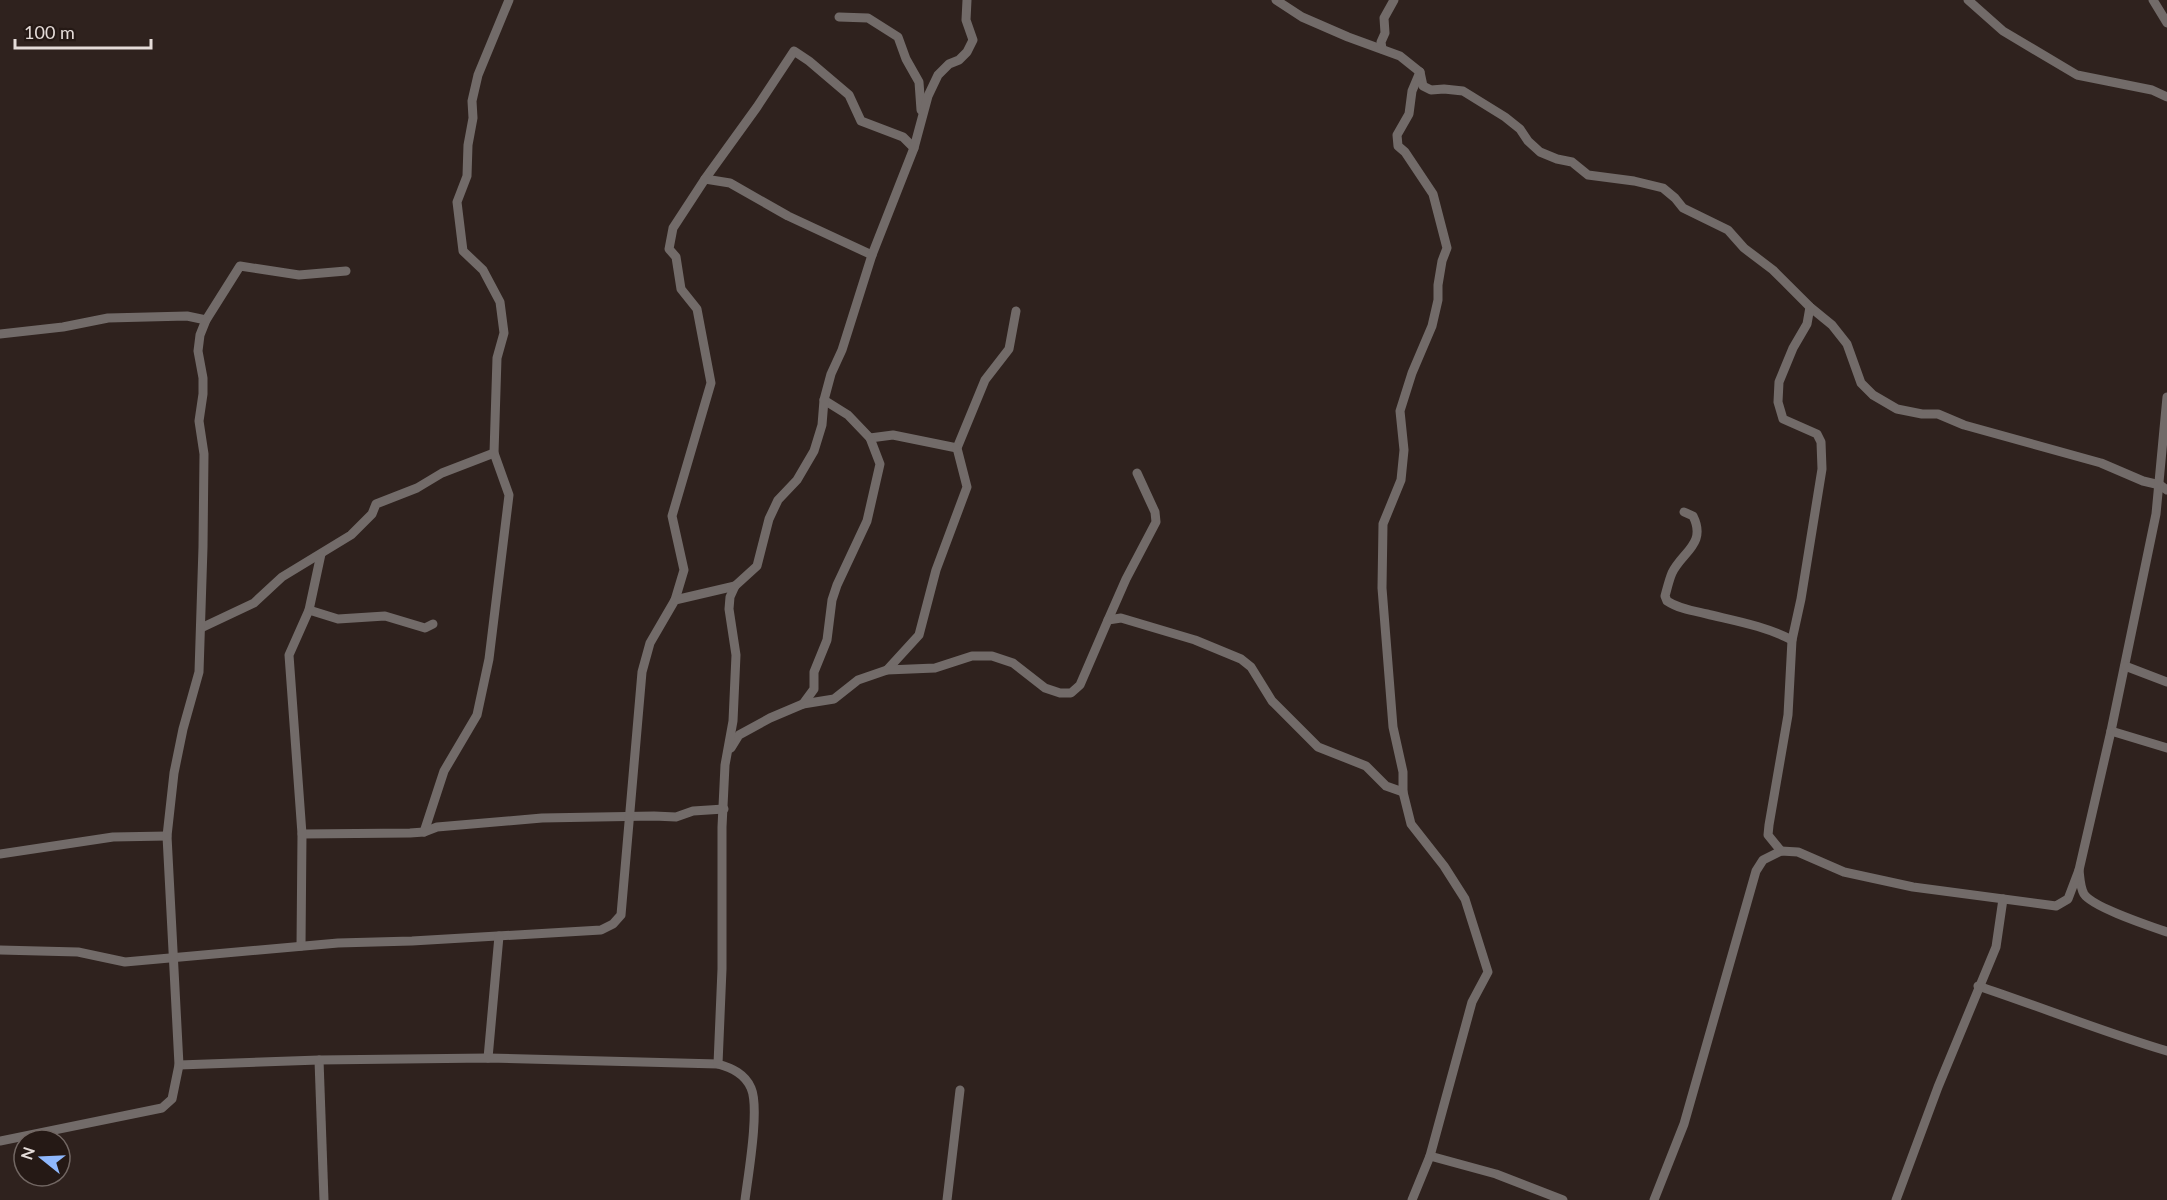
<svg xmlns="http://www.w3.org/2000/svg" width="2167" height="1200" font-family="Lato,sans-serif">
  <rect width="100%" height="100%" fill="#2f221e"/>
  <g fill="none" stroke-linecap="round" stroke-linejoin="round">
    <g stroke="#726b69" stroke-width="9">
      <path d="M 1276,0 L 1302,17 L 1348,37 L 1400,56 L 1420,72 L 1423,86 L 1431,90 L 1444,89 L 1463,91 L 1505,117 L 1520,129 L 1528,141 L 1540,152 L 1557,159 L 1572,162 L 1588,175 L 1634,181 L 1663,188 L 1675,198 L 1683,208 L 1728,230 L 1744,248 L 1773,270 L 1810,307 L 1832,325 L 1847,344 L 1861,383 L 1873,395 L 1897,409 L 1922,414 L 1938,414 L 1964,425 L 2101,463 L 2143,481 L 2160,485 L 2167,490"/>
      <path d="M 1968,0 L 2003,31 L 2077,75 L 2152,90 L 2167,97"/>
      <path d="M 2153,0 L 2167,23"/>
      <path d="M 839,17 L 868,18 L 898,37 L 906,59 L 919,82 L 921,110"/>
      <path d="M 1382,49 L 1381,42 L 1385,33 L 1384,18 L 1394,0"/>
      <path d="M 705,179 L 757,107 L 794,51 L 809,61 L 849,95 L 861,121 L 903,137 L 914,148"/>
      <path d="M 0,334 L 63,327 L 108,318 L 187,316 L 206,320"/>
      <path d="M 2167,397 L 2156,514 L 2111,731 L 2079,870 C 2080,878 2080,887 2084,894 C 2092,907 2150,926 2167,932"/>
      <path d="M 870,438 L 893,435 L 957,448"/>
      <path d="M 1684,512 L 1693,516 C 1707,544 1682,552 1672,573 C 1669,580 1667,589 1665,596 L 1667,601 C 1679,609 1694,611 1707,614 C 1736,621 1765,626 1792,640"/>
      <path d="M 675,600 L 684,570 L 672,516 L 711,383 L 697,309 L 681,289 L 676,257 L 669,249 L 673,228 L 705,179 L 730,183 L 788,216 L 872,255"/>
      <path d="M 309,610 L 338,619 L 385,616 L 425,628 L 433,624"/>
      <path d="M 1108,620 L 1126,579 L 1156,522 L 1155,512 L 1137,473"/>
      <path d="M 201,628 L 254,603 L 282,577 L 351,535 L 372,514 L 376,504 L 417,488 L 442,473 L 494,453"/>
      <path d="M 2125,666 L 2167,682"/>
      <path d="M 887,670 L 919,635 L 936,570 L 967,487 L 957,448 L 985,380 L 1009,349 L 1016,311"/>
      <path d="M 803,704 L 814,689 L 814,672 L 827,640 L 832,600 L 837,585 L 867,521 L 880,464 L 870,438 L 848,415 L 824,400"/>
      <path d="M 2111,731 L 2167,748"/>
      <path d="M 731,748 L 739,735 L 770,718 L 803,704 L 834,699 L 858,680 L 887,670 L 935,668 L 972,656 L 992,656 L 1013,663 L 1045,688 L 1060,693 L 1071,693 L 1080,685 L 1108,620 L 1121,618 L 1195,640 L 1241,659 L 1251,667 L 1272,701 L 1318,747 L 1366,766 L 1386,786 L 1403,792"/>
      <path d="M 424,832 L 444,771 L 477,715 L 489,659 L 509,495 L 494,453 L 497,358 L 504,333 L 500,302 L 483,270 L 463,251 L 457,202 L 467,176 L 468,145 L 473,118 L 472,101 L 478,75 L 509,0"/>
      <path d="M 302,834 L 410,833 L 424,832 L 437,827 L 542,818 L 654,816 L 676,817 L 693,811 L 724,809"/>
      <path d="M 1781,851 L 1768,835 L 1769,825 L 1788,715 L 1792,640 L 1801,599 L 1822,469 L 1821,442 L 1817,434 L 1783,419 L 1778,402 L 1779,382 L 1793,348 L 1807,324 L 1810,307"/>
      <path d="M 0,854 L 113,837 L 167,836"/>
      <path d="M 301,946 L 302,834 L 289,655 L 309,610 L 321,554"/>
      <path d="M 0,950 L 78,952 L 125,962 L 338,943 L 412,941 L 601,930 L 613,924 L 621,915 L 642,672 L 650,643 L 675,600 L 735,586"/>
      <path d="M 1978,986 C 2041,1007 2103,1032 2167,1051"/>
      <path d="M 488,1058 L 499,936"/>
      <path d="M 319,1060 L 324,1200"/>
      <path d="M 179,1065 L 319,1060 L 488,1058 L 718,1064"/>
      <path d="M 0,1141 L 162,1108 L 172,1099 L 179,1065 L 167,836 L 174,773 L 183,729 L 199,672 L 203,547 L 204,454 L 199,421 L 203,394 L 203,378 L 198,351 L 200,335 L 206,320 L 240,266 L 299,275 L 346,271"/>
      <path d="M 1430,1156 L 1496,1174 L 1563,1200"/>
      <path d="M 745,1200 C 748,1176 760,1108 751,1088 C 745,1074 732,1068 718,1064 L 722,969 L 722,827 L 725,765 L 733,721 L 736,655 L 729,609 L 730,597 L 735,586 L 757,566 L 769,519 L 778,500 L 797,480 L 814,451 L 822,425 L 824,400 L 831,374 L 842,350 L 872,255 L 914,148 L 928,96 L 938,75 L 949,64 L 959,60 L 967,52 L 973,40 L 966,20 L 967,0"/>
      <path d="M 947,1200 L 960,1090"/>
      <path d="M 1412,1200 L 1430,1156 L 1472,1002 L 1488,972 L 1465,899 L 1444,866 L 1411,824 L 1403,792 L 1403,772 L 1393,727 L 1382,588 L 1383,524 L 1401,480 L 1404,450 L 1400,411 L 1412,373 L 1432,326 L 1438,300 L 1438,285 L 1442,261 L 1447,248 L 1433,194 L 1405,152 L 1398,146 L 1397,135 L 1409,114 L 1412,91 L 1420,72"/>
      <path d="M 1654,1200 L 1684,1124 L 1756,871 L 1763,860 L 1781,851 L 1798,852 L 1844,872 L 1913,887 L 2056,906 L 2068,899 L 2079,870"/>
      <path d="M 1896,1200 L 1938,1087 L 1996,947 L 2003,899"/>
    </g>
  </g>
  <g transform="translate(42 1158) rotate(288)"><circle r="28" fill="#251915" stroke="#726763" stroke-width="1.5"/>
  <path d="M0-4.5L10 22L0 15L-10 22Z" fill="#8fb8fd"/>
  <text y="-9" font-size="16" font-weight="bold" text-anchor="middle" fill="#e5dcd9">N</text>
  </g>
  <path d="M15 39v9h136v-9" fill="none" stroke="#e5dcd9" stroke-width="3"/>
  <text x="24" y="39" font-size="18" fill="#e5dcd9" stroke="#251915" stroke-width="4.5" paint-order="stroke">100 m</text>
</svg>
